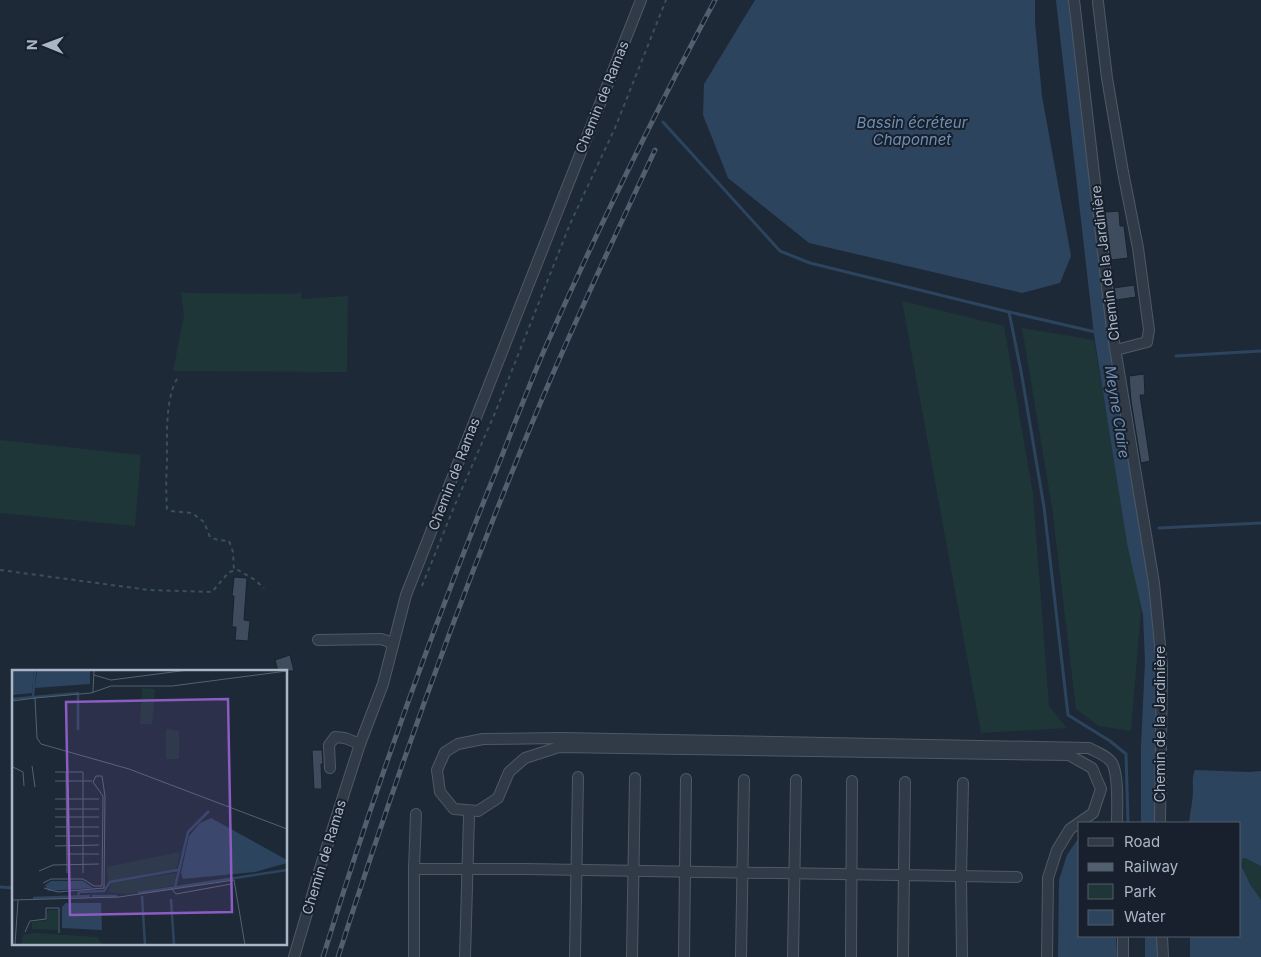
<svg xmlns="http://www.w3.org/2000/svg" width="1261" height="957" font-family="Inter,sans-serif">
  <rect width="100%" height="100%" fill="#1d2937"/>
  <g fill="#1f3638">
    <path d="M 181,292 L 187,293 L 295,294 L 301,292 L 301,299 L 348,296 L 347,372 L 173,371 L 184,316 Z"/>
    <path d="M 902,301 L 1004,326 L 1033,494 L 1049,706 L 1067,728 L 981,733 Z"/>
    <path d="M 1022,328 L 1094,340 L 1141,610 L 1131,731 L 1099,726 L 1076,709 L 1052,507 Z"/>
    <path d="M 0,440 L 141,455 L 135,526 L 0,513 Z"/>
    <path d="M 1245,858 L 1261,866 L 1261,900 C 1253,888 1242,874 1242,859 Z"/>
  </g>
  <g fill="#2d445e">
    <path d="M 755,0 L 1035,0 L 1035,22 L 1042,96 L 1071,256 L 1060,283 L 1022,293 L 809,243 L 728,178 L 703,115 L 704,84 Z"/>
    <path d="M 1195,770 L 1249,772 L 1261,771 L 1261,866 L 1245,858 L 1242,859 L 1242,867 L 1250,884 L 1261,900 L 1261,957 L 1190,957 L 1190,936 L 1240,936 L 1240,823 L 1189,823 C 1190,812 1193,801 1193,790 C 1193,783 1192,776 1195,770 Z"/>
    <path d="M 1080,836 L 1080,936 L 1116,936 L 1117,957 L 1058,957 L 1059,880 L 1067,855 Z"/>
  </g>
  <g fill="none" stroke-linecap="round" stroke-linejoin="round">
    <g stroke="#2d445e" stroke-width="3">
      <path d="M 663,122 L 780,251 L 810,263 L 1009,312 L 1104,334"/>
      <path d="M 1009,312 L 1021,371 L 1044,507 L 1068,715 L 1110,741 L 1126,754 L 1128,823"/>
      <path d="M 1176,356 L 1261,351"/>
      <path d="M 1159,528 L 1261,523"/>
      <path d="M 0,887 L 14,888"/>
    </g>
    <g stroke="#2d445e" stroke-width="20">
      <path d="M 1066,0 L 1104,334 L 1137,542 L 1153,614 L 1155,661 L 1151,747 L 1151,823"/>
      <path d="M 1155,936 L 1155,957"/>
    </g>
  </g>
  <g fill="#3e4c5d" stroke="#18222e">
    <path d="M 1119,211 L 1120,226 L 1124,226 L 1128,258 L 1111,260 L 1105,212 Z"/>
    <path d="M 1134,285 L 1136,297 L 1116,300 L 1114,288 Z"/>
    <path d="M 1144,374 L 1145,395 L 1140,395 L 1150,461 L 1141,463 L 1131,401 L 1129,376 Z"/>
    <path d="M 234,577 L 247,578 L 244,620 L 250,621 L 248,641 L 235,640 L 236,627 L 232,627 L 234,596 L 232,596 Z"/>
    <path d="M 290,655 L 294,671 L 278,671 L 275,660 Z"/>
    <path d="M 312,750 L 322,750 L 323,764 L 321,764 L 322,789 L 314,789 Z"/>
  </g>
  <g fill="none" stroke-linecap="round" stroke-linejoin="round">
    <g stroke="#4e5966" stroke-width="12">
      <g id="minor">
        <path d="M 1074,0 L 1112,330 L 1154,583 L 1162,666 L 1160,823"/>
        <path d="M 1098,2 L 1107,78 L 1123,172 L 1138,248 L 1149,330 L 1147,342 L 1116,350"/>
        <path d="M 318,640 L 381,639 L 387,641 L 393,645"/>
        <path d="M 330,768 L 329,745 L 335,737 L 345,738 L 360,744"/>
        <path d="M 414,869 L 416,814"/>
        <path d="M 1123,936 L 1123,957"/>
        <path d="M 1162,936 L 1163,957"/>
        <path d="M 294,957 L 322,862 L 360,744 L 383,684 L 406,595 L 641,0"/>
        <path d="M 414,957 L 414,869 L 525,869 L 1017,877"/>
        <path d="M 465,957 L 469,816"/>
        <path d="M 575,957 L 578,777"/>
        <path d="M 632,957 L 635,778"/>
        <path d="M 684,957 L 686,779"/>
        <path d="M 741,957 L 744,780"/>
        <path d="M 793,957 L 796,780"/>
        <path d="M 851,957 L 852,781"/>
        <path d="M 903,957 L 905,782"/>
        <path d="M 962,957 L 961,877 L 963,783"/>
        <path d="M 1047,957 L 1048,878 L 1057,850 L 1070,829 L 1093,813 L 1101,789 L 1092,768 L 1069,755 L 559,747 L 525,758 L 509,772 L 498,798 L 478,811 L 454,809 L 440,792 L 437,770 L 445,752 L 458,744 L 483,739 L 560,738 L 1089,748 C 1096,752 1108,756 1112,763 C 1119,775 1117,809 1117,823"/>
      </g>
    </g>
    <g stroke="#395253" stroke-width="2" stroke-dasharray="4 4" stroke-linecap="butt">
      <path d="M 177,379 C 165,399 167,438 167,462 C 166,478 166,493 167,509 L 171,511 L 192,513 L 204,522 L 210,537 L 218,540 L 229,541 L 233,552 L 234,571"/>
      <path d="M 0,570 L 149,590 L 212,592 L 229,572 L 238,570 L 255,580 L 264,588"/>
      <path d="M 422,586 L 454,507 L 495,413 L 570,224 L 615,128 L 666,0"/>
    </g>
    <use href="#minor" stroke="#313b48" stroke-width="10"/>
    <g stroke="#525f6f" stroke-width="5">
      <g id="rail">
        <path d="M 323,957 C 372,798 428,641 490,486 C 509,439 526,392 546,346 C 598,228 655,113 715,0"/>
        <path d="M 338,957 C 398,770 464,585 540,404 C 576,318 616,234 655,150"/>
      </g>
    </g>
    <use href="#rail" stroke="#17202c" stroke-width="3" stroke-dasharray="9" stroke-linecap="butt"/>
  </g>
  <g text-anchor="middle" stroke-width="4" stroke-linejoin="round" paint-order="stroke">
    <g font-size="14" fill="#aab6c5" stroke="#17202c">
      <text transform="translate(602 97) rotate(-68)" y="5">Chemin de Ramas</text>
      <text transform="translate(1105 263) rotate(-97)" y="5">Chemin de la Jardinière</text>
      <text transform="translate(454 474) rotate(-69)" y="5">Chemin de Ramas</text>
      <text transform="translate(1160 724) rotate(-90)" y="5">Chemin de la Jardinière</text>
      <text transform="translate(324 857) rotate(-73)" y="5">Chemin de Ramas</text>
    </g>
    <g font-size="15" font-style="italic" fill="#6f8eb1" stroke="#17202c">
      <text x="912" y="128">Bassin écréteur<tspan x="912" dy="17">Chaponnet</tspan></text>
      <text transform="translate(1117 412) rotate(81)" y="5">Meyne Claire</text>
    </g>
  </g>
  <g transform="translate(12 670)">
    <rect width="275" height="275" fill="#1d2937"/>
    <path d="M 130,18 L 143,19 L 140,54 L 128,54 ZM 154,59 L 167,61 L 167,89 L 154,89 ZM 168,182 L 164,200 L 96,211 L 95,197 ZM 164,203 L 162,215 L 116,224 L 96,222 L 100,213 ZM 36,240 L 46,240 L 46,260 L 20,259 L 20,252 L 34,251 ZM 22,263 L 85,267 L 91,275 L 9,275 L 11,265 Z" fill="#1f3638"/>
    <path d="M 0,0 L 22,0 L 20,23 L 0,25 ZM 25,0 L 78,0 L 78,14 L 23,18 ZM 199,148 L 275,190 L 275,193 L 243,202 L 171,209 L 169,203 L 177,166 L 188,153 ZM 39,211 L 71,211 L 81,218 L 36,221 L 33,215 ZM 54,233 L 89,233 L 90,260 L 50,258 L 50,237 Z" fill="#2d445e"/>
    <path fill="none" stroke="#2d445e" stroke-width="2.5" d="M 21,26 L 23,0M 0,29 L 66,23 L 66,60M 163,217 L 176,162 L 197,141M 126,223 L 275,200M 80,226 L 105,226M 130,226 L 133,275M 66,227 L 67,222 L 92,221 L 98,212 L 166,200M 21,228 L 78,226M 159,229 L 162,275"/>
    <path fill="none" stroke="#556170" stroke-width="1" d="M 82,5 L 99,10 L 176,0M 81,22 L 82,0M 23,28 L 79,23 L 99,16 L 160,16 L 275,1M 0,31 L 23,28 L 25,68 L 29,74 L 117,99 L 275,159M 20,96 L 23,117M 1,97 L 11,102 L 12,116M 43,102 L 71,102 L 71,203M 54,102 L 55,203M 43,111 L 80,111M 43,129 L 87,129M 43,139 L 87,139M 43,147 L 87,147M 43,157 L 87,157M 43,166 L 87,166M 43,176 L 87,175M 55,184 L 87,184M 27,201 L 41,195 L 87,194M 31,213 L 39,209 L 71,209 L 82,216 L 90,216 L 91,126 L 81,112 L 84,106 L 90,106 L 93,126 L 92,218 L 46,222 L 32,218M 160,219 L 164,224 L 219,214M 0,230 L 107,227 L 222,210 L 233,275M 13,262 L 18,251 L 34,249 L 34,238 L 47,238 L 47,263M 3,275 L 6,230"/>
    <path fill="#8b5cc1" fill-opacity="0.15" stroke="#8b5cc1" stroke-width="2.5" d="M 216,29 L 220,242 L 58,245 L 54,32 Z"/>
    <rect width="275" height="275" fill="none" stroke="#aab6c5" stroke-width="2.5"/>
  </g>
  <rect x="1078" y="822" width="162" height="115" fill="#17202c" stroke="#525c69"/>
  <rect x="1088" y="838" width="25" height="8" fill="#313b48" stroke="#525c69"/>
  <text x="1124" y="847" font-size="15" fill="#aab6c5">Road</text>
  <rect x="1088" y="863" width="25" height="8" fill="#525f6f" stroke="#525c69"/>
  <text x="1124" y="872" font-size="15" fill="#aab6c5">Railway</text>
  <rect x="1088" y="884" width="25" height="15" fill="#1f3638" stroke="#525c69"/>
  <text x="1124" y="897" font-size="15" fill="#aab6c5">Park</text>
  <rect x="1088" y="910" width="25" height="15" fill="#2d445e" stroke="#525c69"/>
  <text x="1124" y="922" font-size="15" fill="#aab6c5">Water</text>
  <g transform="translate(45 45) rotate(271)" stroke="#17202c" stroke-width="4" paint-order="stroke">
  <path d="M0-4L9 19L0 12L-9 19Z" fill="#aab6c5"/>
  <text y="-8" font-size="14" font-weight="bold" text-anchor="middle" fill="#aab6c5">N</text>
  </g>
</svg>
